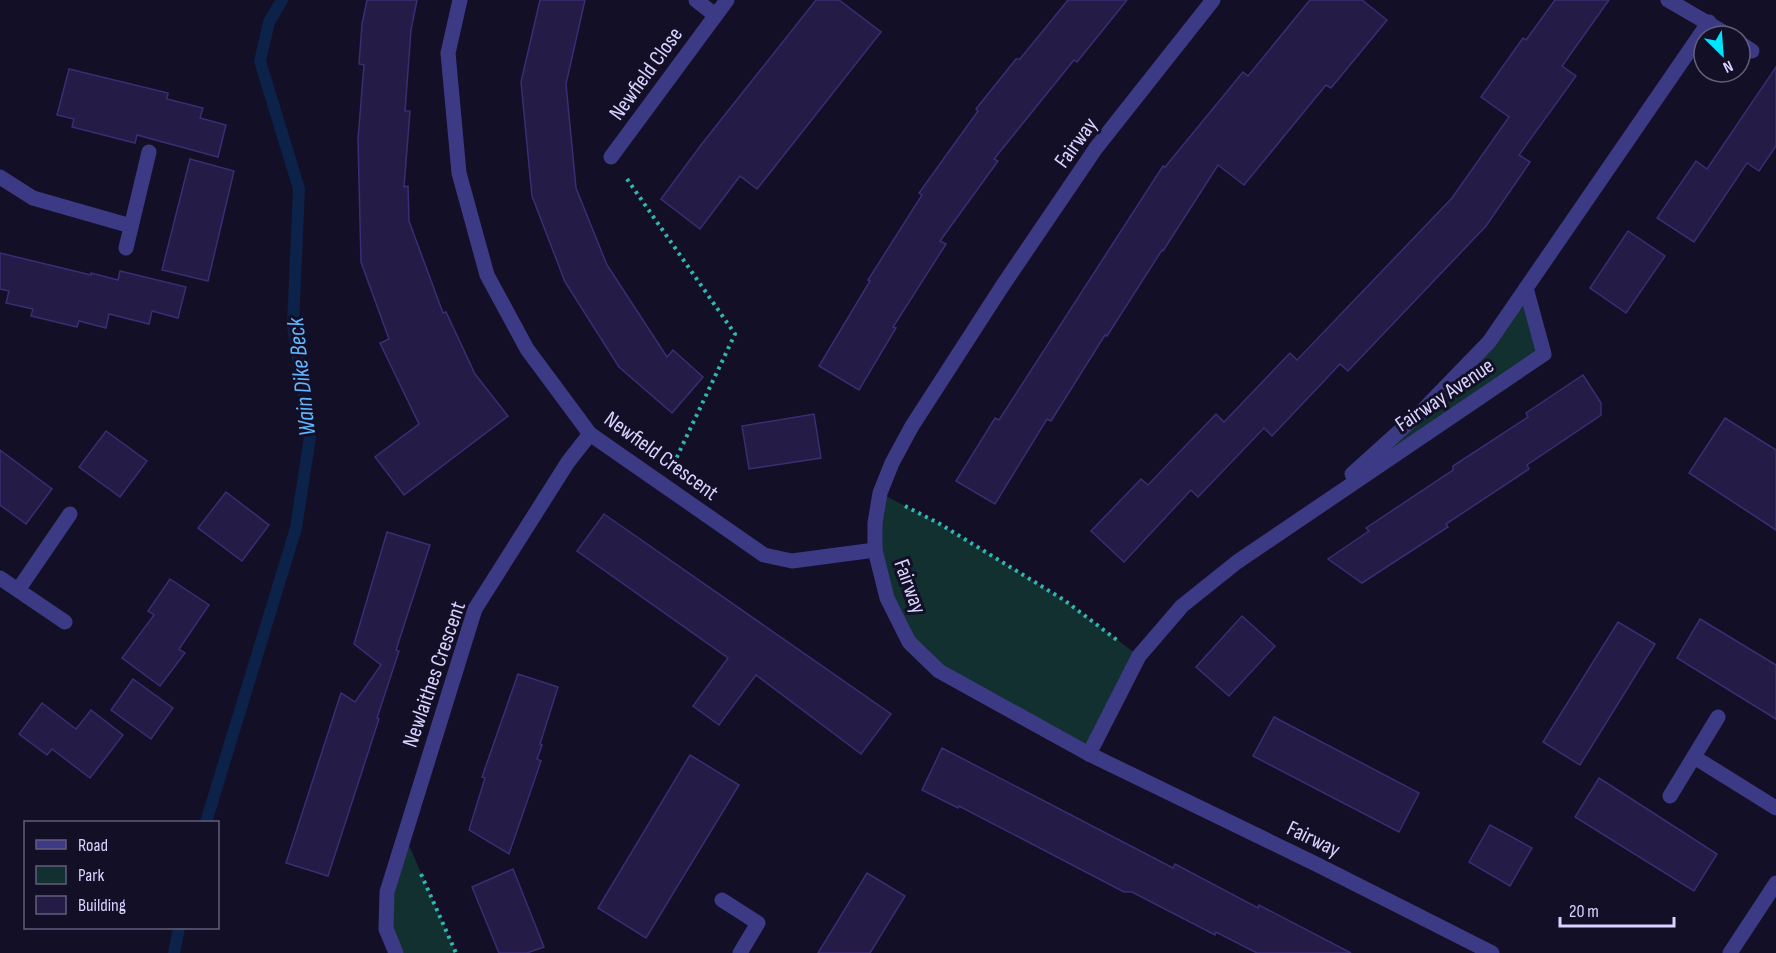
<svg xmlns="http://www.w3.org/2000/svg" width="1776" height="953" font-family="'Sofia Sans Condensed',sans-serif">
  <rect width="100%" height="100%" fill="#130f26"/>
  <g fill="#12302f">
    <path d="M 1526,288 L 1544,354 L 1312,510 L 1424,409 Z"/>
    <path d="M 880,493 L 940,524 L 1064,600 L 1139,656 L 1089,754 L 939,671 L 909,642 L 875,550 Z"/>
    <path d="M 404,834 L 456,953 L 396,953 L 387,892 Z"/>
  </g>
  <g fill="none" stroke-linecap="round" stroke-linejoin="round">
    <g stroke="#0c2248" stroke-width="12">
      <path d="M 206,822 L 296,528 L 310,437 L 293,325 L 299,189 L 260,61 L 269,22 L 282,0"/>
      <path d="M 174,953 L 179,928"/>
    </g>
  </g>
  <g fill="#241b47" stroke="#3b2d73" stroke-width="1.5">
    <path d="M 367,0 L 417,0 L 411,30 L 405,111 L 410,111 L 404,187 L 408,186 L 409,221 L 443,313 L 446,312 L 475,374 L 508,416 L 404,495 L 375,457 L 419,424 L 380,343 L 389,339 L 361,262 L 358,139 L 364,65 L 359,64 L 362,24 Z"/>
    <path d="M 540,0 L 585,0 L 566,84 L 576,188 L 607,265 L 667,357 L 673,350 L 703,377 L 672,413 L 619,367 L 565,282 L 532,196 L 521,82 Z"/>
    <path d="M 816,0 L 839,0 L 881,32 L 757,189 L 740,176 L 700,229 L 661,199 L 701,145 Z"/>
    <path d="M 1068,0 L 1127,0 L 1077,62 L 1074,60 L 994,159 L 998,161 L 940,241 L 946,244 L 893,327 L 896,328 L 859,390 L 819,366 L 870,281 L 868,280 L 922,195 L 919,193 L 978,111 L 976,109 L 1016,59 L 1020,59 Z"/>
    <path d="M 1310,0 L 1362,0 L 1387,20 L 1331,88 L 1326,85 L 1244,185 L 1218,165 L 1163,251 L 1162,250 L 1107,336 L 1105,335 L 1051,421 L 1047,419 L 995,504 L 956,481 L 995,418 L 999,420 L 1163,166 L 1165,167 L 1243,72 L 1248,76 Z"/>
    <path d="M 1555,0 L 1609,0 L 1562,66 L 1576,76 L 1519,155 L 1530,162 L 1486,226 L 1348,371 L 1340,364 L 1272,436 L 1264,428 L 1198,497 L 1191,490 L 1124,562 L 1091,531 L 1141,479 L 1148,485 L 1216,414 L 1224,422 L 1290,353 L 1297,360 L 1452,198 L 1509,117 L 1481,97 L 1523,38 L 1526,40 Z"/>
    <path d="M 1776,67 L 1776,146 L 1759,171 L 1747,163 L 1694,242 L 1657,218 L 1696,161 L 1707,169 Z"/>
    <path d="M 69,69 L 168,93 L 167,99 L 203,108 L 200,118 L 226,125 L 218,157 L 137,135 L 135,143 L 72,127 L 74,119 L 57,115 Z"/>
    <path d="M 190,159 L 234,171 L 208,281 L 162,270 Z"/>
    <path d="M 1628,231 L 1665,256 L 1626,313 L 1590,288 Z"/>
    <path d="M 0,253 L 91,275 L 91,273 L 118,280 L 120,271 L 186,287 L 178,318 L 152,311 L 149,324 L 109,314 L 106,328 L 79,321 L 77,327 L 31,316 L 33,309 L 6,303 L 9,291 L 0,289 Z"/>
    <path d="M 1583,375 L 1601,403 L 1601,415 L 1527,465 L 1529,469 L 1446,524 L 1448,527 L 1362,583 L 1328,559 L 1369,531 L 1366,528 L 1453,470 L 1453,466 L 1528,417 L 1526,413 Z"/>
    <path d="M 814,414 L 821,458 L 749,469 L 742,426 Z"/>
    <path d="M 1725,418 L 1776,450 L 1776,530 L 1689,473 Z"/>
    <path d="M 106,431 L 147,461 L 120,497 L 79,467 Z"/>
    <path d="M 0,450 L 52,489 L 26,524 L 0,505 Z"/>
    <path d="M 226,492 L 269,525 L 242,561 L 198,528 Z"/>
    <path d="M 604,514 L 891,714 L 861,754 L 756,675 L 719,725 L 693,706 L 728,658 L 577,551 Z"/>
    <path d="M 387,532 L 430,545 L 396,650 L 399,651 L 377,718 L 379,719 L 328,876 L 286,863 L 341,693 L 355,702 L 381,665 L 354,644 Z"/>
    <path d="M 170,579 L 209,605 L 179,649 L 185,653 L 160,686 L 122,658 L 154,615 L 148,611 Z"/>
    <path d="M 1242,616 L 1275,646 L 1229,696 L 1196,667 Z"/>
    <path d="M 1700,619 L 1776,665 L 1776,719 L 1677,658 Z"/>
    <path d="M 1618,622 L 1655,644 L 1580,765 L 1543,742 Z"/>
    <path d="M 518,674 L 558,687 L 540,744 L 542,745 L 537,759 L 541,761 L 509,854 L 469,830 L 485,778 L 482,777 Z"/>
    <path d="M 133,679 L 173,708 L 151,739 L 111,710 Z"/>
    <path d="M 42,703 L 76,729 L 91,710 L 123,735 L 90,778 L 52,749 L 47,755 L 19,734 Z"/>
    <path d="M 1274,717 L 1419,793 L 1399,832 L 1253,756 Z"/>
    <path d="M 942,748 L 1173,868 L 1175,864 L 1258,908 L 1259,905 L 1351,953 L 1257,953 L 1216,932 L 1215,935 L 1132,892 L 1124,892 L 959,806 L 958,808 L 922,790 Z"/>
    <path d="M 690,755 L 739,785 L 646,938 L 598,908 Z"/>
    <path d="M 1599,778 L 1717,854 L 1694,891 L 1575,817 Z"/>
    <path d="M 1490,825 L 1532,848 L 1510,886 L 1469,862 Z"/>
    <path d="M 513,869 L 544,947 L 527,953 L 499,953 L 472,887 Z"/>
    <path d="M 867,873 L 905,896 L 870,953 L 818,953 Z"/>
  </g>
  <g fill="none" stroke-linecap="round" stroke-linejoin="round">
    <g stroke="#2fb8b0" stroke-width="4" stroke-dasharray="3 4.5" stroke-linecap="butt">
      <path d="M 627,179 L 735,334 L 675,461"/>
      <path d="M 905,506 L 940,524 L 1064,600 L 1117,640"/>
      <path d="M 421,874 L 456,953"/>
    </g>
    <g stroke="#3d3a85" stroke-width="15">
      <path d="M 460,0 L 448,53 L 459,173 L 487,275 L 527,349 L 590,434 L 764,555 L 792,561 L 875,550"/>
      <path d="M 696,0 L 715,15"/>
      <path d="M 1213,0 L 1096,148 L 1003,285 L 912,426 L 892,463 L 880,493 L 875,523 L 875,550 L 887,598 L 909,642 L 939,671 L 1089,754 L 1318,865 L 1492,953"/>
      <path d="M 1668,0 L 1730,36"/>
      <path d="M 1740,43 L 1752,51"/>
      <path d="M 611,157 L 727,0"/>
      <path d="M 0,177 L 33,198 L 131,226"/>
      <path d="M 126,248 L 149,152"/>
      <path d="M 1352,474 L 1424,409 L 1489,342 L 1709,22"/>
      <path d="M 0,578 L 65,622"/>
      <path d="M 18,590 L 70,514"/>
      <path d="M 1089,754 L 1139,656 L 1182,606 L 1237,562 L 1544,354 L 1526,288"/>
      <path d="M 1694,757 L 1776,808"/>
      <path d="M 1670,796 L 1718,717"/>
      <path d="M 722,900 L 758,923 L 740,953"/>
      <path d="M 396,953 L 386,929 L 387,892 L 475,609 L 568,462 L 590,434"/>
      <path d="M 1730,953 L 1776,883"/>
    </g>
  </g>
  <g text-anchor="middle" stroke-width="6" stroke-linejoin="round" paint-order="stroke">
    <g font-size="22" fill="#d9d4ff" stroke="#130f26">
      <text transform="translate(645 73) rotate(-54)" y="8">Newfield Close</text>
      <text transform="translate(1075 142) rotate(-54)" y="8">Fairway</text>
      <text transform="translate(1444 394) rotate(-34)" y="8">Fairway Avenue</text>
      <text transform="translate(662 455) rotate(36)" y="8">Newfield Crescent</text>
      <text transform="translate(911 586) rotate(70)" y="8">Fairway</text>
      <text transform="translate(433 674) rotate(-71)" y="8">Newlaithes Crescent</text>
      <text transform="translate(1314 838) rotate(26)" y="8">Fairway</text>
    </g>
    <g font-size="24" font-style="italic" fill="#62b6ff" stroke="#130f26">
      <text transform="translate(301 377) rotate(-96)" y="8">Wain Dike Beck</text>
    </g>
  </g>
  <rect x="24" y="821" width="195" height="108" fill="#130f26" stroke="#625e7d" stroke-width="1.5"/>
  <rect x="36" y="840" width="30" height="9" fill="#3d3a85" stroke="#625e7d" stroke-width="1.5"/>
  <text x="78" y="851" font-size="18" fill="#d9d4ff">Road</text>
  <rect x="36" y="866" width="30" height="18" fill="#12302f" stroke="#625e7d" stroke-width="1.5"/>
  <text x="78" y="881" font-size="18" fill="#d9d4ff">Park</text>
  <rect x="36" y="896" width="30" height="18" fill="#241b47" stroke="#625e7d" stroke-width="1.5"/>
  <text x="78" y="911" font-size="18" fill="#d9d4ff">Building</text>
  <g transform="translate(1722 54) rotate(155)"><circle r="28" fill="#130f26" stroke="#625e7d" stroke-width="1.5"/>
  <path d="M0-4.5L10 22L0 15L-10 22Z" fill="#00e5ff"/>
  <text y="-9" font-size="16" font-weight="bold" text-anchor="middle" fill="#d9d4ff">N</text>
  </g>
  <path d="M1560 917v9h114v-9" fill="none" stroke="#d9d4ff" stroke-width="3"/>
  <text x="1569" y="917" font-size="18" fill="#d9d4ff" stroke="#130f26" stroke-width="4.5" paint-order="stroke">20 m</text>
</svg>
